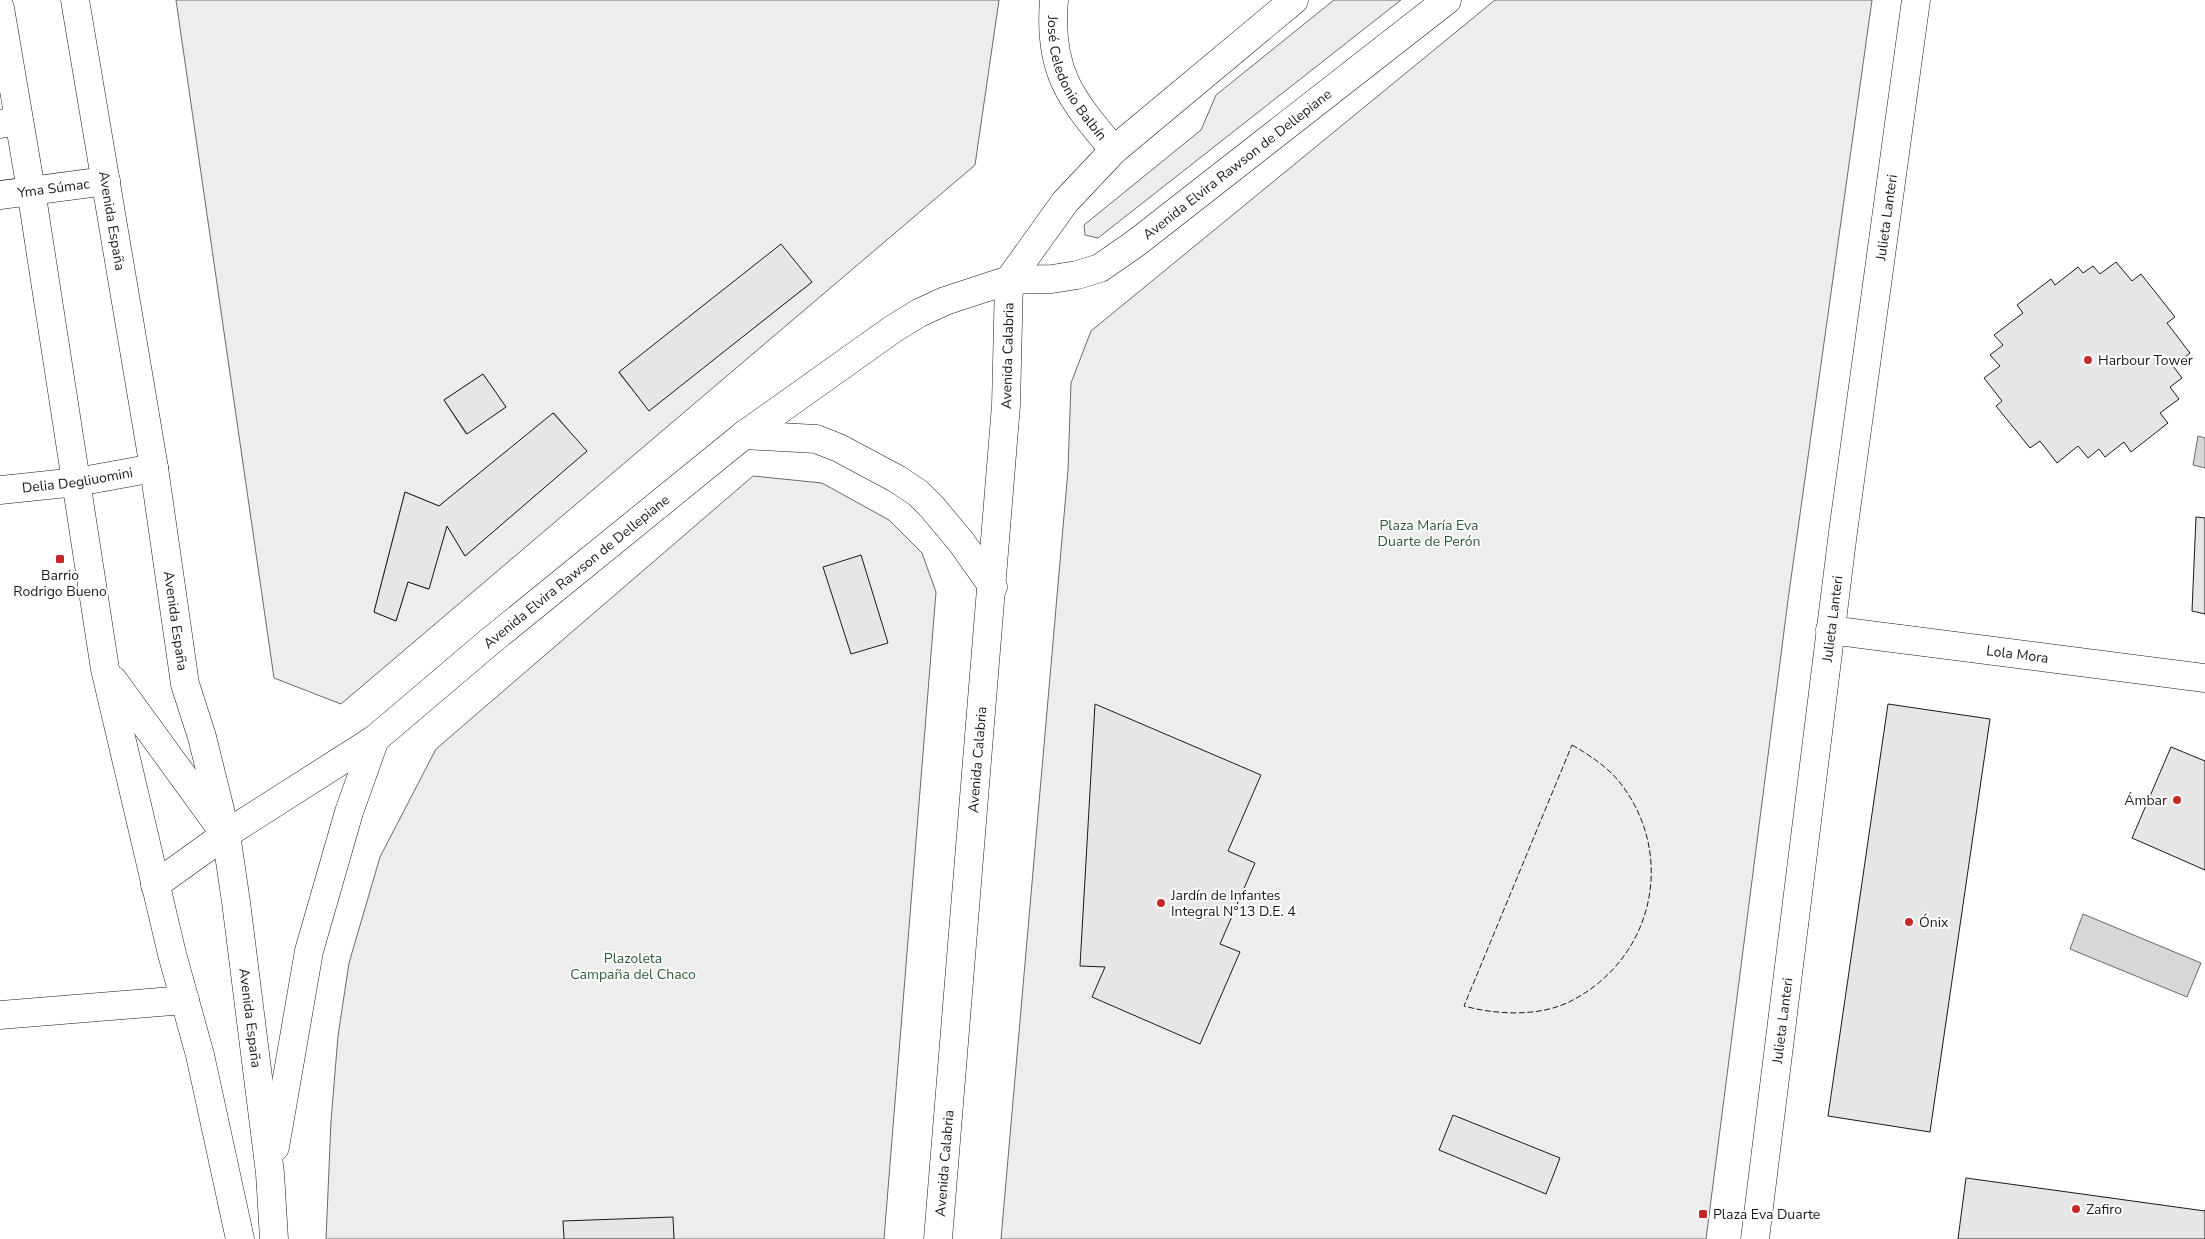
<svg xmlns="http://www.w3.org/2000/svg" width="2205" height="1239" font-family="'Nunito Sans',sans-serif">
  <rect width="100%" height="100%" fill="#fff"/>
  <g fill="#ededed" stroke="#6a6a6a" fill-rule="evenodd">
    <path d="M 176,0 L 999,0 L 975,165 L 341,704 L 274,678 ZM 812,282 L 649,410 L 619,373 L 619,372 ZM 483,374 L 506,407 L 466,434 L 444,400 ZM 554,413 L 586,451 L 465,556 L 447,526 L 428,589 L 408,582 L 396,621 L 374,612 L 405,492 L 439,506 Z"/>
    <path d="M 1334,0 L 1401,0 L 1098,238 L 1085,235 L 1084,225 L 1201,130 L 1216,95 Z"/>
    <path d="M 1495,0 L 1872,0 L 1788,600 L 1706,1239 L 1001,1239 L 1068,470 L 1071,383 L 1091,331 Z"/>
    <path d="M 753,476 L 822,483 L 889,520 L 922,553 L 936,592 L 884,1239 L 326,1239 L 331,1121 L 338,1036 L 349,963 L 380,857 L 436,749 Z"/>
  </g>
  <g fill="#d7d7d7" stroke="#6a6a6a">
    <path d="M 2198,436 L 2205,438 L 2205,468 L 2193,465 Z"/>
    <path d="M 2083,914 L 2201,963 L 2187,997 L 2070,949 Z"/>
  </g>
  <g fill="#e6e6e6" stroke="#1a1a1a">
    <path d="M 781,244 L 812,282 L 649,411 L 619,372 Z"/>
    <path d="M 2116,262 L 2132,281 L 2141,274 L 2175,317 L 2167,323 L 2190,353 L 2173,366 L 2182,378 L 2170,387 L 2179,399 L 2160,413 L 2168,423 L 2131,452 L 2124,442 L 2105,457 L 2099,449 L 2088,458 L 2078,446 L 2057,463 L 2040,441 L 2030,448 L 1996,406 L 2002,401 L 1984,378 L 2000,366 L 1990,355 L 2003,345 L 1994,335 L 2023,313 L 2017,305 L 2051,279 L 2055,285 L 2078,267 L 2083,273 L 2093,266 L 2100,274 Z"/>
    <path d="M 483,374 L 506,407 L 467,434 L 444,400 Z"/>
    <path d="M 553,413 L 587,451 L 465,556 L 447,526 L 429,589 L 408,582 L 396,621 L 374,612 L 405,492 L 439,506 Z"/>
    <path d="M 2196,517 L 2205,518 L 2205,614 L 2192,611 Z"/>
    <path d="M 861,555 L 888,643 L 851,654 L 823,567 Z"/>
    <path d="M 1095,704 L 1261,775 L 1228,851 L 1255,863 L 1220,944 L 1240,952 L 1200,1044 L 1092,997 L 1105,967 L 1080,966 Z"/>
    <path d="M 1888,704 L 1990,719 L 1930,1132 L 1828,1116 Z"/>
    <path d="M 2171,747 L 2205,761 L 2205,870 L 2132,838 Z"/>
    <path d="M 1453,1115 L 1560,1158 L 1546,1194 L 1439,1150 Z"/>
    <path d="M 1966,1178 L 2205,1211 L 2205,1239 L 1958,1239 Z"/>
    <path d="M 673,1217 L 674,1239 L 564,1239 L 563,1221 Z"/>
  </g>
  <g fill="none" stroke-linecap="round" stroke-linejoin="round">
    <g stroke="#1a1a1a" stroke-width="29">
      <g id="minor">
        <path id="s1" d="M 1054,0 C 1048,71 1070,98 1114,150"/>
        <path d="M 0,124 L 18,121"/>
        <path id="s2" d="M 0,195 L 106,181"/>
        <path id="s3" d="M 0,490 L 77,482 L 154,468"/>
        <path id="s4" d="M 1830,630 L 2205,678"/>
        <path d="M 0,1015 L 185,1000"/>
        <path id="s5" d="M 1755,1239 L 1843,532 L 1916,0"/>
      </g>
    </g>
    <g stroke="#1a1a1a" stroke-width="29">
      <g id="major">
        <path id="s6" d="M 75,0 L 154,468 L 185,684 L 202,737 L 226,834 L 236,902 L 270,1173 L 274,1239"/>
        <path d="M 0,8 L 31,190 L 105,669 L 172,954 L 200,1055 L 240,1239"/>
        <path d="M 1009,280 L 1065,202 L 1114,150 L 1294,0"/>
        <path d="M 744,435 L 816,439 L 839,448 L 897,479 L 918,493 L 932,507 L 962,543 L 993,587"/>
        <path d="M 113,680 L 220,827"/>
        <path id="s7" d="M 155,885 L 226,834 L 375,739 L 488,643 L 744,435 L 893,329 L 919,313 L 945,301 L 1009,280 L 1052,279 L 1077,275 L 1100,268 L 1136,243 L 1447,0"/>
        <path d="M 275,1147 L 309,951 L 349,812 L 375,739"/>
        <path id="s8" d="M 938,1239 L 1006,405 L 1009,280"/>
      </g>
    </g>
    <use href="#minor" stroke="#fff" stroke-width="28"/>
    <use href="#major" stroke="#fff" stroke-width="28"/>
    <path stroke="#1a1a1a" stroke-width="1" stroke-dasharray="6 2.5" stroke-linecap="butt" d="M 1572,745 C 1591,756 1611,769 1624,788 C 1676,861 1651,960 1571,1001 C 1540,1017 1497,1015 1464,1006 Z"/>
  </g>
  <g fill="#c62828" stroke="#fff" stroke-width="2">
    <circle cx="2088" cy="360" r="5"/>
    <rect x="55" y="554" width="10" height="10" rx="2.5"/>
    <circle cx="2177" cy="800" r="5"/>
    <circle cx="1161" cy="903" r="5"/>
    <circle cx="1909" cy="922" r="5"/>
    <circle cx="2076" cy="1209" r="5"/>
    <rect x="1698" y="1209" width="10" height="10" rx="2.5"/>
  </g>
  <g text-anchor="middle" stroke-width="4" stroke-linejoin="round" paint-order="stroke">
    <g font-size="14" fill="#1a1a1a" stroke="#fff">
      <text dy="5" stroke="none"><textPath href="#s1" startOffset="84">José Celedonio Balbín</textPath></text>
      <text dy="5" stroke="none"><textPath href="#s7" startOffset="1316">Avenida Elvira Rawson de Dellepiane</textPath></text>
      <text dy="5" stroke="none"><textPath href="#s2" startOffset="54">Yma Súmac</textPath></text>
      <text dy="5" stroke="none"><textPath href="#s5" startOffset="1030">Julieta Lanteri</textPath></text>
      <text dy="5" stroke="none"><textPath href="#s6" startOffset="224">Avenida España</textPath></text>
      <text dy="5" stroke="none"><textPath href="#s8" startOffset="886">Avenida Calabria</textPath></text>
      <text dy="5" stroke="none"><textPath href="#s3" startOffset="78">Delia Degliuomini</textPath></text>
      <text dy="5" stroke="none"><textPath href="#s7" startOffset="526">Avenida Elvira Rawson de Dellepiane</textPath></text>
      <text dy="5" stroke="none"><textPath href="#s5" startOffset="625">Julieta Lanteri</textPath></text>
      <text dy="5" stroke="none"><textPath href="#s6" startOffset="629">Avenida España</textPath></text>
      <text dy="5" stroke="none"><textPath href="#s4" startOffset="189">Lola Mora</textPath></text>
      <text dy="5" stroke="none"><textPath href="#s8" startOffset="481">Avenida Calabria</textPath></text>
      <text dy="5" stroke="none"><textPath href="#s6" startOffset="1034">Avenida España</textPath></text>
      <text dy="5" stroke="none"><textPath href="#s5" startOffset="220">Julieta Lanteri</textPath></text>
      <text dy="5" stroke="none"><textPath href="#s8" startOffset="76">Avenida Calabria</textPath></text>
    </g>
    <g font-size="14" fill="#1a1a1a" stroke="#fff" text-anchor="start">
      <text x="2098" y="365">Harbour Tower</text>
      <text x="60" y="580" text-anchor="middle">Barrio<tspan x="60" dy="16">Rodrigo Bueno</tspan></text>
      <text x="2167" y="805" text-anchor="end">Ámbar</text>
      <text x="1171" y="900">Jardín de Infantes<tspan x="1171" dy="16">Integral N°13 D.E. 4</tspan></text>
      <text x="1919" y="927">Ónix</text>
      <text x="2086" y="1214">Zafiro</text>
      <text x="1713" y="1219">Plaza Eva Duarte</text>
    </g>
    <g font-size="14" fill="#2b5a34" stroke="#fff">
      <text x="1429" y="530">Plaza María Eva<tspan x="1429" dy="16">Duarte de Perón</tspan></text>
      <text x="633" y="963">Plazoleta<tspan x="633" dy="16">Campaña del Chaco</tspan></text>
    </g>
  </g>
</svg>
